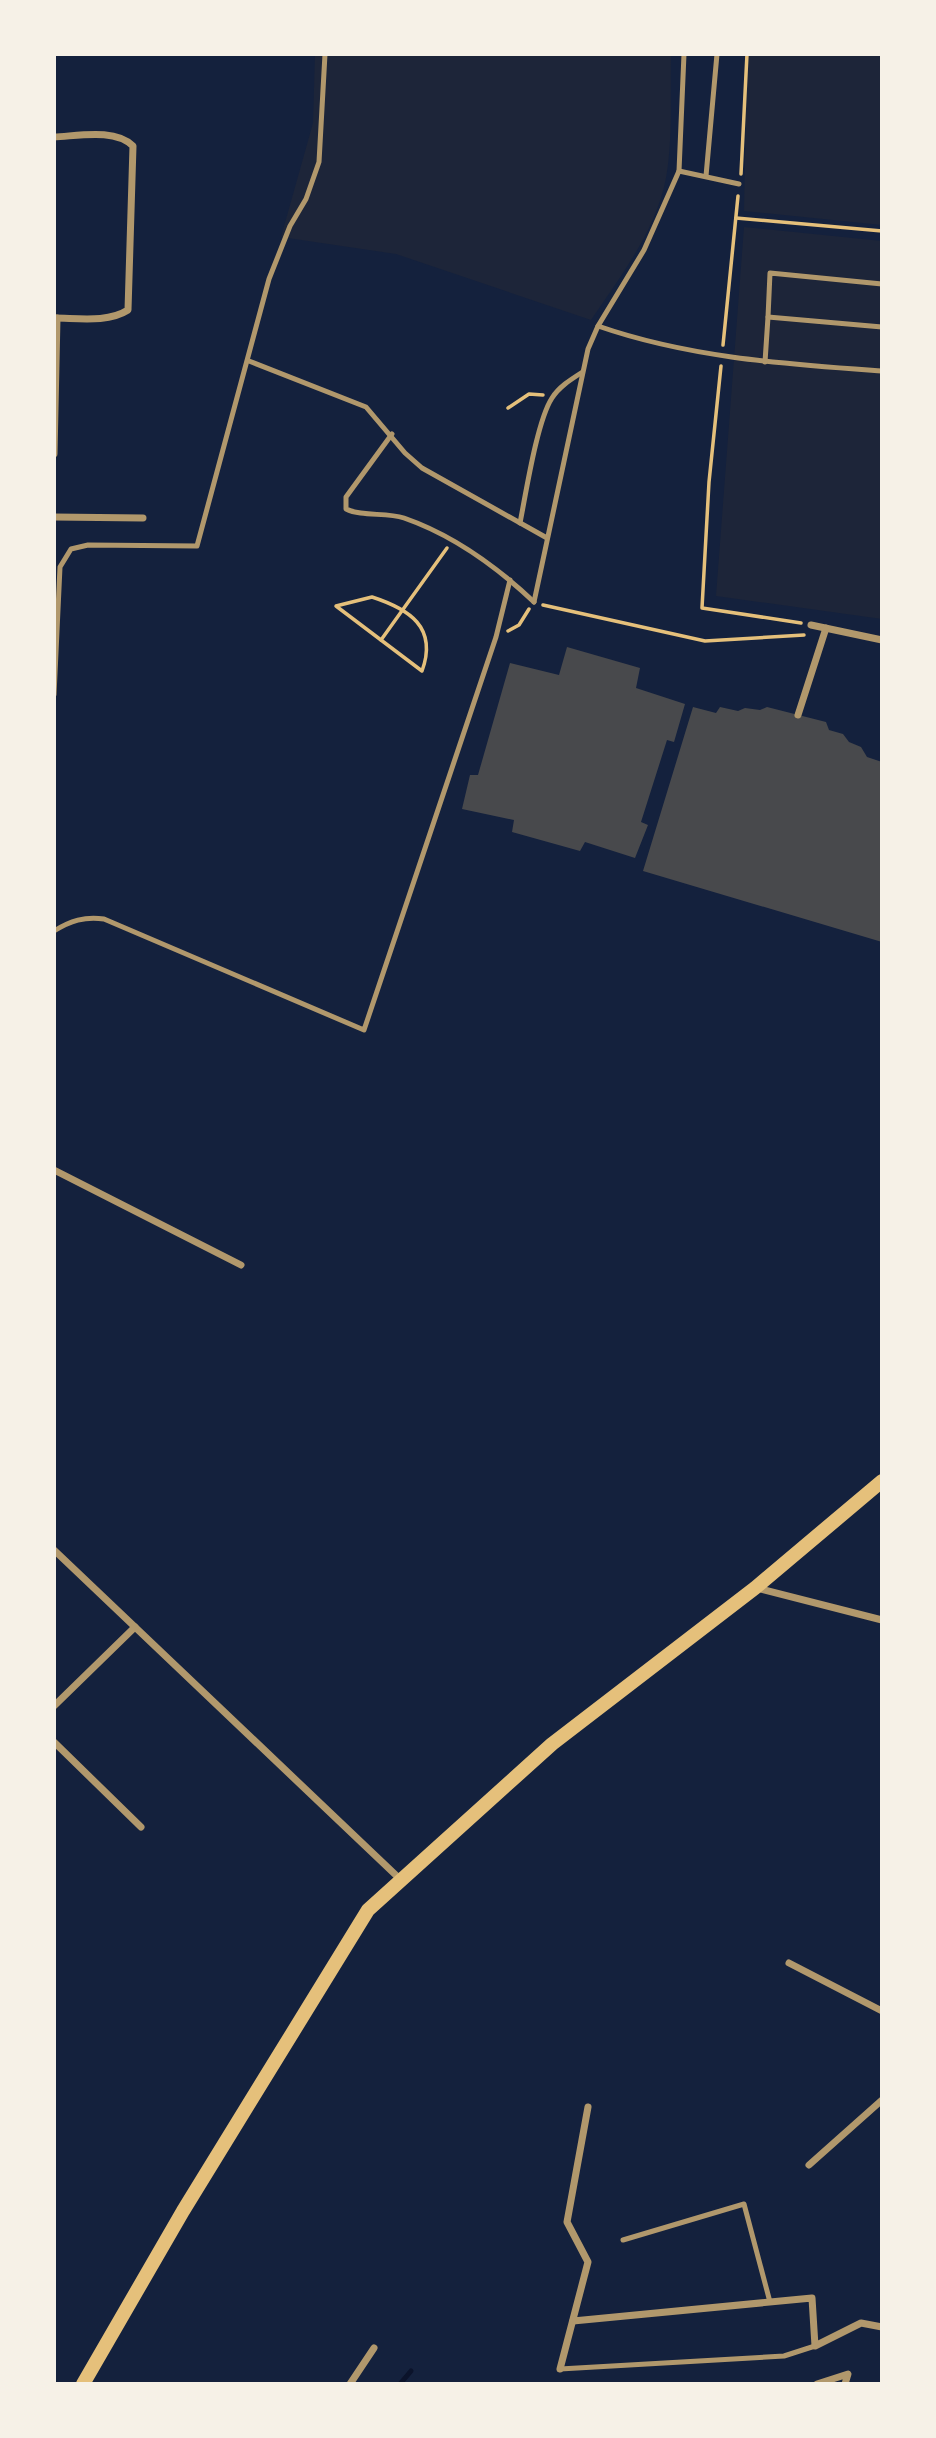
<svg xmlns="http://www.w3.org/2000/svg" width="936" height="2438" font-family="Helvetica,sans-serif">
  <rect width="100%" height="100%" fill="#14213d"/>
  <g fill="#1d2539">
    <path d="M 315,54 L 671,54 C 670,93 673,140 666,178 C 656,231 620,277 591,320 L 396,254 L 281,237 L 313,123 Z"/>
    <path d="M 747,54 L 882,54 L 882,225 L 744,211 Z"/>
    <path d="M 744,227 L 882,241 L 882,619 L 716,596 Z"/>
  </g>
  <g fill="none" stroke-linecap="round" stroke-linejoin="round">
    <path stroke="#0b132b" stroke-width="5" d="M 400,2384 L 411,2371"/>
  </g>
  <g fill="#48494c">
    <path d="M 567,647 L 640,668 L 636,688 L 685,704 L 674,742 L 667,740 L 641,822 L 648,825 L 635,858 L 585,842 L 580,851 L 512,832 L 514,820 L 462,809 L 470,775 L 478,775 L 510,663 L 559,675 Z"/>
    <path d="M 693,707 L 716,713 L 720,707 L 738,711 L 745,708 L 760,710 L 767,707 L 826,722 L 829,730 L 843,734 L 849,742 L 861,747 L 867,757 L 882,762 L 882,942 L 643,871 Z"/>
  </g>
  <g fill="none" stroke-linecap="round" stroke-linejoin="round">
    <g stroke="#e5c07b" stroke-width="3.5">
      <path d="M 741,174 L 747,54"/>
      <path d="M 736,218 L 882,231"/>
      <path d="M 723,345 L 738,196"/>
      <path d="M 721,366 L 709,482 L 702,608 L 801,623"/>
      <path d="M 508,408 L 529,394 L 543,395"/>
      <path d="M 372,597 C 409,609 438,627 422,671 L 336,606 Z"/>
      <path d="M 543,605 L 705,641 L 804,635"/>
      <path d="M 508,631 L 519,625 L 529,609"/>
      <path d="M 381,640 L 447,548"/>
    </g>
    <g stroke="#b1986c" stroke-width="5">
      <path d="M 679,171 L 684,54"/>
      <path d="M 706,176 L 717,54"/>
      <path d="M 882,284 L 770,273 L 768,317 L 882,327"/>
      <path d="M 598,326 C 690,358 786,364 882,371"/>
      <path d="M 249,361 L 366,407 L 405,453 L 422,468 L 547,538"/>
      <path d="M 765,362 L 768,317"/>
      <path d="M 392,434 L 346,497 L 346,509 C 362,517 386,512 404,518 C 453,535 496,566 534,602"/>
      <path d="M 520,523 C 526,493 537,421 552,398 C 559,387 570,380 581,373"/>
      <path d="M 534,602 L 588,349 L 598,326 L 644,250 L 679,171 L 739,184"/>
      <path d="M 54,695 L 60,567 L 71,549 L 88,545 L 197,546 L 269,279 L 290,226 L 306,199 L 319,162 L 325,54"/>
      <path d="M 54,931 C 70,921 85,916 104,919 L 364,1030 L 496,637 L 510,580"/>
      <path d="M 623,2240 L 744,2204 L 770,2302"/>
      <path d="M 560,2369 L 784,2356 L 815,2346"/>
    </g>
    <g stroke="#b1986c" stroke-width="7">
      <path d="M 54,137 C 78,136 115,128 133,146 L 128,310 C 108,323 77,318 54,318"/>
      <path d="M 54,454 L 57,318"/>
      <path d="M 54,517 L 143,518"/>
      <path d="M 811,625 L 882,640"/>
      <path d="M 798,715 L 826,628"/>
      <path d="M 54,1170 L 241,1265"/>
      <path d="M 54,1550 L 401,1880"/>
      <path d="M 757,1588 L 882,1620"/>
      <path d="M 54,1706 L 135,1627"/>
      <path d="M 54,1742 L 141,1827"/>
      <path d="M 789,1963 L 882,2011"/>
      <path d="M 809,2165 L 882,2100"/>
      <path d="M 573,2321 L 812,2298 L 815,2346 L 861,2323 L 882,2327"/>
      <path d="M 560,2369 L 588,2262 L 567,2222 L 588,2107"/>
      <path d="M 350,2384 L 374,2348"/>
      <path d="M 817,2384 L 848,2374 L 845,2384"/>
    </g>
    <path stroke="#e5c07b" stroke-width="14" d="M 83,2384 L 183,2211 L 368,1910 L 552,1744 L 755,1588 L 882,1481"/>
  </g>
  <rect width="936" height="2438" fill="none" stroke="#f6f1e7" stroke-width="112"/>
</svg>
